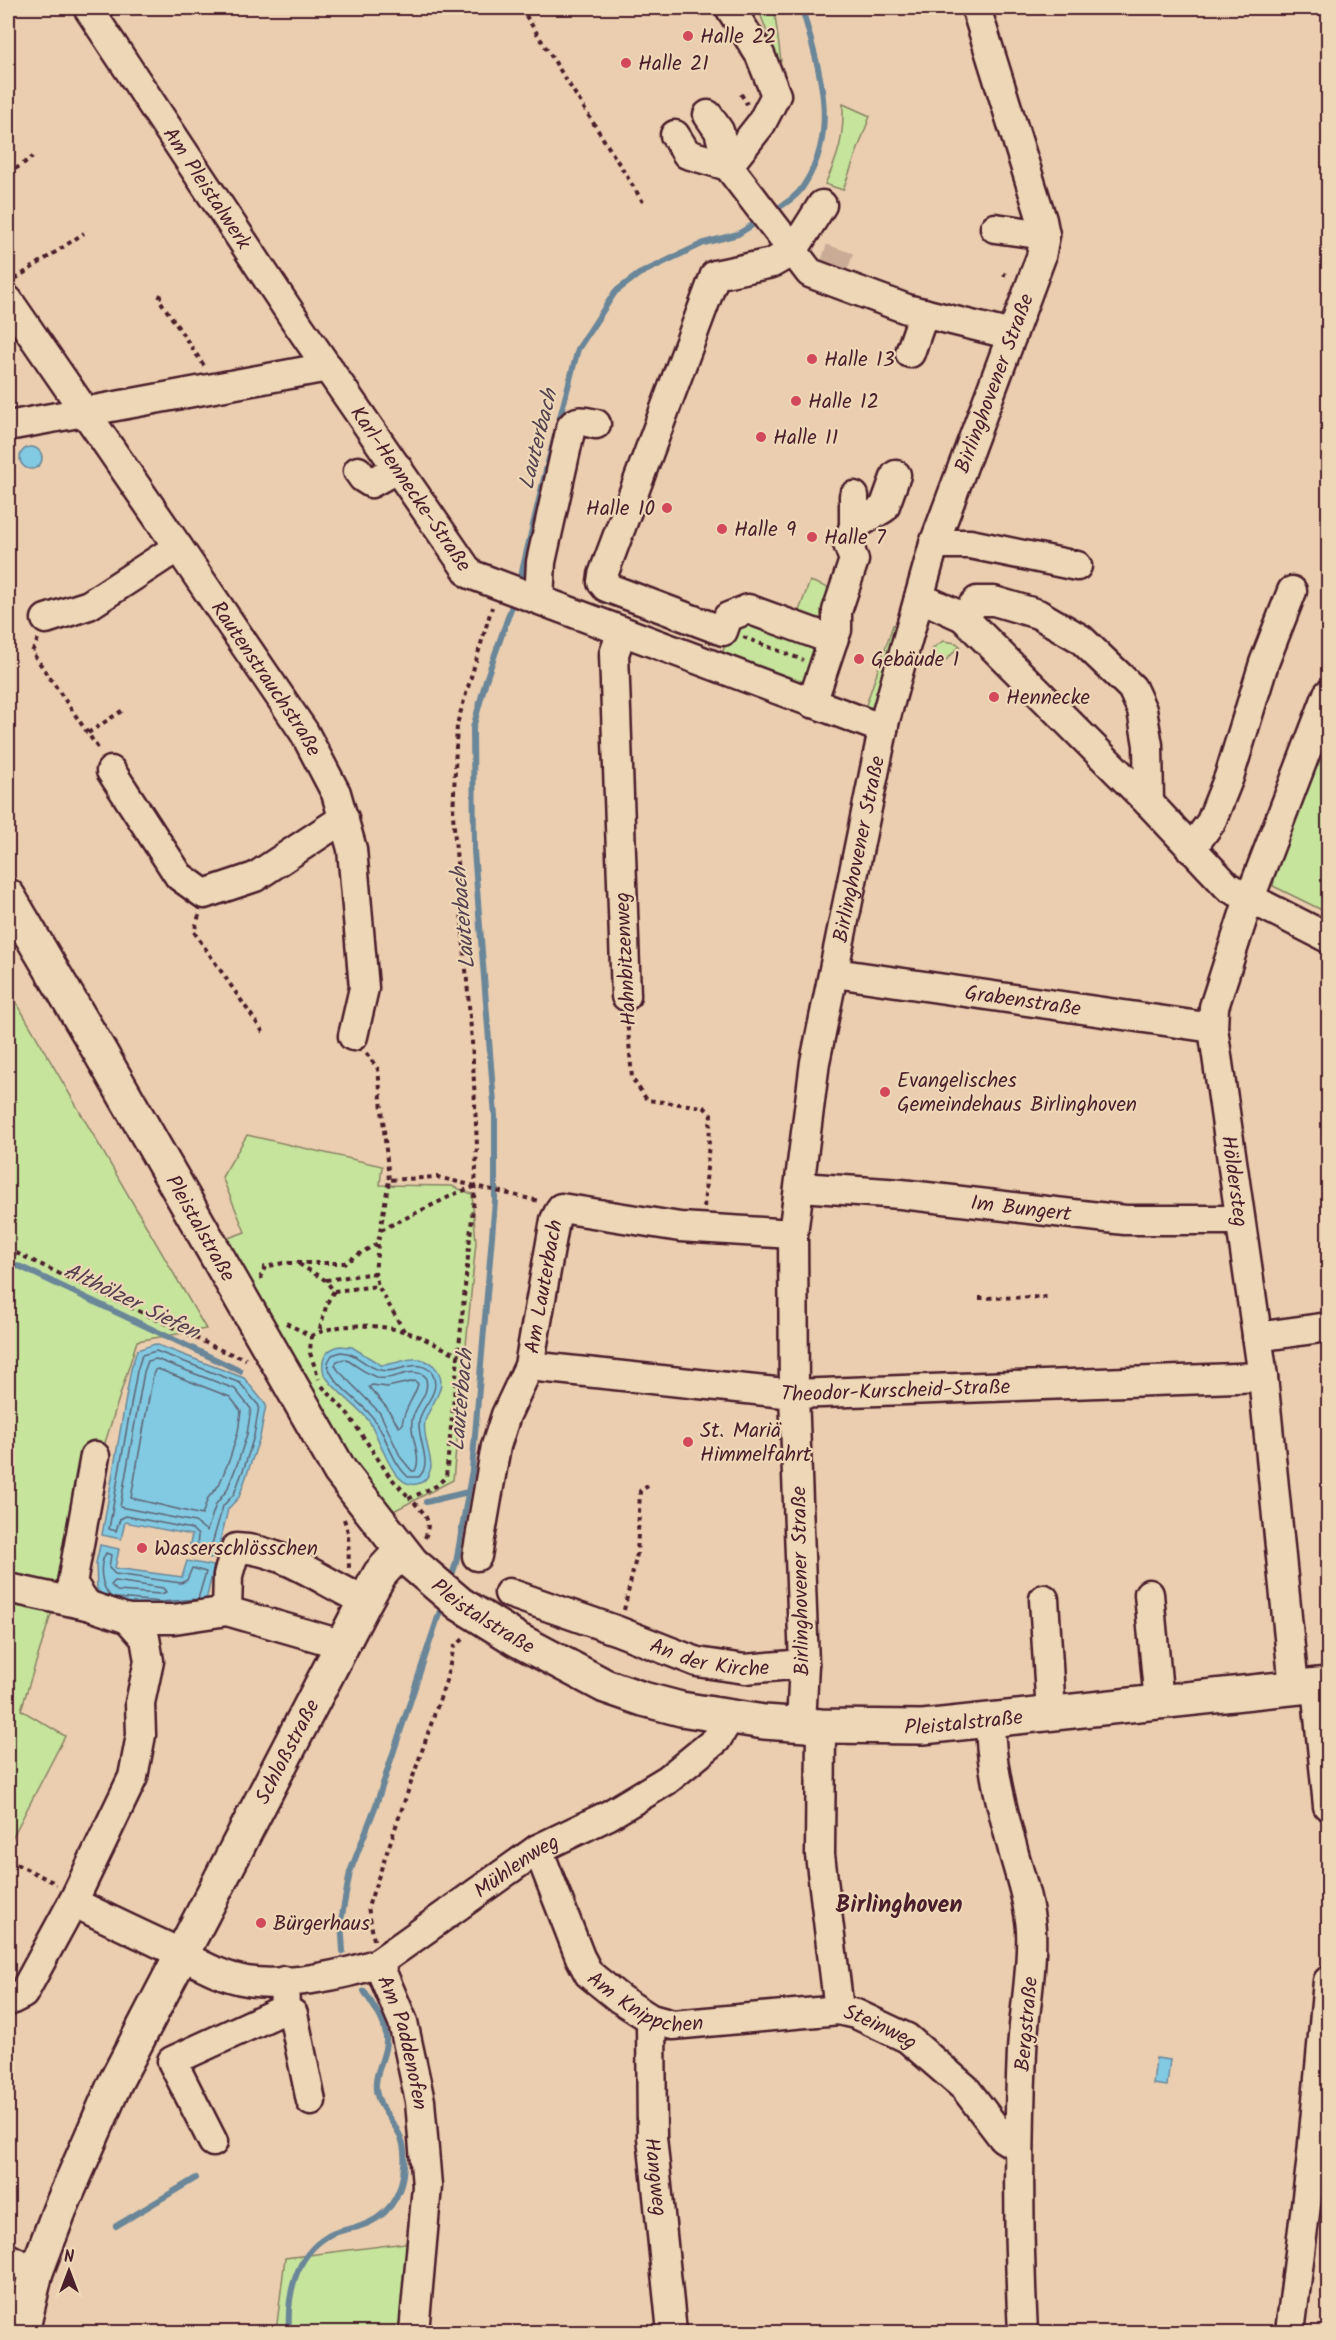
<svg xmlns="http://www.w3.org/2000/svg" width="1336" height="2340" font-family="Kalam,sans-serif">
  <rect width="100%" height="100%" fill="#eaceaf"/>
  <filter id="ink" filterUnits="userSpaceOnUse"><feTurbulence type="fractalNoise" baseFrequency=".0167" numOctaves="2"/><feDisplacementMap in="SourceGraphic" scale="12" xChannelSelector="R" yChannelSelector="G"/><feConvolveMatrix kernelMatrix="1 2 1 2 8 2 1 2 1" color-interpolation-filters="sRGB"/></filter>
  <g filter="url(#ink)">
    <g fill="#c6e49c" stroke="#888264" stroke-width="1.5">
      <path d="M 758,8 L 774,8 L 781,61 L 770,61 L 770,40 Z"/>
      <path d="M 843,104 L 870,116 L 843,190 L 825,184 C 839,155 844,137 843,104 Z"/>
      <path d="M 810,581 L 829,588 L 833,600 L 822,628 L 796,619 Z"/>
      <path d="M 749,616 L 817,641 L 815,649 L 822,652 L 808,687 L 722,654 L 733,623 Z"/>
      <path d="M 893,625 L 897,626 L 874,707 L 865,708 Z"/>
      <path d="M 943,641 L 956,643 L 960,646 L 942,664 L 928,660 L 933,648 Z"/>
      <path d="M 1328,718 L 1328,913 L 1273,886 L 1280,851 Z"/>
      <path d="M 8,988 L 206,1329 L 137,1341 L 21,1710 L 65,1736 L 8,1846 Z"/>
      <path d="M 247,1135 L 382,1166 L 380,1185 L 452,1186 L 472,1194 L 476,1242 L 453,1480 L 386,1515 L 339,1449 L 223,1240 L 245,1232 L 222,1177 Z"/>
      <path d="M 413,2242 L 405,2332 L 276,2332 L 285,2258 Z"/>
    </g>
    <g fill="#81cae2" stroke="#6b8699" stroke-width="1.5">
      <circle cx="31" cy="458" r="11"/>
      <path d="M 155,1344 L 244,1378 L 266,1405 L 260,1437 L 239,1497 L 228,1509 L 216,1559 L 188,1553 L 192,1535 L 125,1522 L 121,1539 L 102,1535 L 131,1369 L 137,1350 Z"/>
      <path d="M 340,1346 L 352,1347 L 381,1365 C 392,1365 402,1360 413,1359 C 420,1358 429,1361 434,1366 C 452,1385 430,1403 425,1421 C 422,1435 431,1453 431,1467 C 429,1475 426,1482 417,1484 C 392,1490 380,1437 369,1421 C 356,1404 335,1392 324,1374 C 320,1359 326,1349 340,1346 Z"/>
      <path d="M 100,1545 L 119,1549 L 115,1568 L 182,1577 L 187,1561 L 214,1566 L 205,1605 L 162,1608 L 109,1604 L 97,1589 L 96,1563 Z"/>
      <path d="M 1156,2058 L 1170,2060 L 1167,2086 L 1153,2084 Z"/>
    </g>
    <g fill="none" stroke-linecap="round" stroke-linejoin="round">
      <g stroke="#606374" stroke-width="1.5">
        <path d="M 156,1351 L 240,1383 L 259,1406 L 254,1436 L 245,1465 L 234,1494 L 223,1506 L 210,1551 L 197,1548 L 198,1535 L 192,1529 L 126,1516 L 120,1519 L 116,1531 L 109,1529 L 137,1371 L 142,1355 Z"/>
        <path d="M 341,1352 C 356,1352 365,1367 380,1370 C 398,1375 413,1357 431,1371 C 444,1394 420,1404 419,1423 C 418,1441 433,1464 419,1477 L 408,1477 C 389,1459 387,1432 369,1413 C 358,1400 327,1380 328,1362 L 332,1355 Z"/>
        <path d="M 156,1359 L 235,1389 L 251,1409 L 247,1434 L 238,1462 L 227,1490 L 216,1504 L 207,1531 L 195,1522 L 120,1507 L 144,1372 L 148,1361 Z"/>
        <path d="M 345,1359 C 356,1365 367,1375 379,1378 C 395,1381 410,1366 425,1376 C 432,1394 415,1404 412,1420 C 409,1436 423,1456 415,1471 L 412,1471 L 401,1458 L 380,1413 L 338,1370 L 335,1365 L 337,1361 Z"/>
        <path d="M 158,1369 L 230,1397 L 241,1411 L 238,1432 L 230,1458 L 219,1485 L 208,1498 L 202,1515 L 131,1498 L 153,1375 L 155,1370 Z"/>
        <path d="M 415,1381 L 418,1384 C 414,1399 403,1410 402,1425 L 399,1427 L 387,1408 L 369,1387 L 372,1385 L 387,1387 Z"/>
        <path d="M 115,1581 L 163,1588 L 166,1592 L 161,1594 L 117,1591 L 111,1585 Z"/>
        <path d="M 110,1596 C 101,1585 98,1566 106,1553 L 111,1555 L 109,1568 L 115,1574 L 181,1583 L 187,1580 L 192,1568 L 206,1572 L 198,1599 L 162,1602 L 117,1598"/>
      </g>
      <g stroke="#6b8699" stroke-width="6">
        <path d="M 772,212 C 784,204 797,197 804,185 C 841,128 818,67 802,8"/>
        <path d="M 519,584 L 546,470 L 578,349 L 615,292 L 639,274 L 704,243 L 738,234 L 759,221"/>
        <path d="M 8,1264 L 21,1267 L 240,1371"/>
        <path d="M 426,1502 L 468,1492"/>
        <path d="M 450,1581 L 456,1563 L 472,1470 L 495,1201 L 495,1116 L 474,851 L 473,728 L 486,680 L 514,600"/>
        <path d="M 343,1951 L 341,1921 L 350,1872 L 376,1805 L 443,1602"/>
        <path d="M 116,2226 L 196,2178"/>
        <path d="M 289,2332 C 287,2297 294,2256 328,2236 C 336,2231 349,2229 358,2227 C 388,2218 402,2196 404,2166 C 405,2158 404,2145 401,2138 C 395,2122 378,2108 376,2090 C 374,2072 386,2057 386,2041 C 387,2022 373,2006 364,1991"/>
      </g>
      <path stroke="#caab95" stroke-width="28" stroke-dasharray="28 14" stroke-linecap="butt" d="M 832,272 L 840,249"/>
      <g stroke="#4a1f2b" stroke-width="33">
        <g id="minor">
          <path id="s1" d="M 88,8 L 297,323 L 470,574 L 883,729"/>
          <path d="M 708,115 L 719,131 L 728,166 L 810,273 L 907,309 L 1012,335"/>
          <path d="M 675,135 L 687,154 L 728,166"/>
          <path d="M 728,166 L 761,124 L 776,95 L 760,55 L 730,8"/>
          <path d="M 822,205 L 793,251 L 772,263 L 715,275 L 603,575 L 602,582 L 606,587 L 723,631 L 728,617 L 748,609 L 833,640 L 837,630 L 837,611 L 854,560 L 848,544 L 854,526 L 854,496"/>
          <path d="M 995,228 L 1045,235"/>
          <path d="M 8,300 L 178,547"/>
          <path d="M 910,353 L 924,313"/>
          <path d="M 8,426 L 328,367"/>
          <path d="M 358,471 L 363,478 L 371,483 L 398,468"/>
          <path d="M 854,526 L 884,508 L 896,475"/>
          <path d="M 934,544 L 970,544 L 1077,566"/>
          <path d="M 919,597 L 963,617 L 1149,803 L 1228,887 L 1328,938"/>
          <path d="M 539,599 L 541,562 L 571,427 C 578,418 586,422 596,424"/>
          <path d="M 963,617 L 977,601 L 994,601 L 1038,614 L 1081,639 L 1132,688 L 1142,710 L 1148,745 L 1149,803"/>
          <path id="s2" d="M 46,619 L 89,605 L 178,547 L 304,732 L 336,793 L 352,849 L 364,988 L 353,1036"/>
          <path d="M 622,631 L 614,654 L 626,996"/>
          <path d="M 812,703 L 833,640"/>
          <path d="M 111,771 L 179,876 L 204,894 L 255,877 L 344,818"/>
          <path d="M 1191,849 L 1211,822 L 1229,777 L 1264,663 L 1292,591"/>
          <path id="s3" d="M 835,973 L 1213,1028"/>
          <path id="s4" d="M 800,1187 L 901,1194 L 1125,1220 L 1240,1220"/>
          <path d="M 1257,1337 L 1328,1327"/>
          <path id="s5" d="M 529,1366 L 794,1394 L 1263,1377"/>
          <path id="s6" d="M 477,1556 L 496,1446 L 506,1415 L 529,1366 L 555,1220 L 561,1208 L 680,1227 L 793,1234"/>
          <path d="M 8,1588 L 87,1605 L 128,1619 L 174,1619 L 227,1611"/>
          <path id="s7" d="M 509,1593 L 618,1631 L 697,1662 L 745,1669 L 804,1664"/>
          <path d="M 1149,1594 L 1159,1703"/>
          <path d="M 1044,1599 L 1051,1714"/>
          <path d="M 87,1605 L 72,1583 L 95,1456"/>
          <path d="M 344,1645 L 227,1611 L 228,1575 L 236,1548 C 283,1549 324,1583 365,1601"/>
          <path d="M 1316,1686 L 1328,1806"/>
          <path d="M 1294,1687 L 1263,1377 L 1213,1028 L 1214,1007 L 1245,911 L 1328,694"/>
          <path d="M 990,1720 C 990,1765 1003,1811 1014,1854 C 1021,1879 1029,1903 1031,1929 C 1033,1971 1024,2010 1022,2051 C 1018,2145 1018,2239 1023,2332"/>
          <path id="s8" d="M 801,1725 L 804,1664 L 794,1394 L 793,1234 L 815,1062 L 885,720 L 934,544 L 1041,257 L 1045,235 L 1042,220 L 976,8"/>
          <path id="s9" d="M 821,1726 L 820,1855 L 839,2010 L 856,2014 L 907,2038 L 965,2088 L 1003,2138 L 1019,2148"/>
          <path id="s10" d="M 538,1849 L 580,1957 L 589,1974 L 620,1999 L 651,2019 L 673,2025 L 839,2010"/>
          <path id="s11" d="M 73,1902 C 103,1917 133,1931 163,1945 C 190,1958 218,1977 247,1981 C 283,1987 345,1975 378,1963 L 538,1849 L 609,1815 L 667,1780 L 716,1740 L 731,1716"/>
          <path id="s12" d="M 378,1963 L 403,2022 L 420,2101 L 427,2186 L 414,2332"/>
          <path d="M 8,2000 L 9,2001 L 23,1994 L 73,1902 L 133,1777 L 141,1735 L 140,1703 L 149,1661 L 145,1638 L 128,1619"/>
          <path d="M 285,2009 L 293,2014 L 311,2101"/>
          <path id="s13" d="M 651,2019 L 652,2137 L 672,2332"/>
          <path d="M 213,2142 L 172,2061 L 285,2009 L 284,1981"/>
          <path d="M 8,2258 L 36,2272"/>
          <path d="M 1290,2332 L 1311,2165 L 1328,1981"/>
        </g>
      </g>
      <g stroke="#4a1f2b" stroke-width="38">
        <g id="major">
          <path id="s14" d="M 8,896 L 100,1052 L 340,1471 L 412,1563 L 460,1604 L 518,1640 L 605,1686 L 643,1699 L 681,1709 L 764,1722 L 821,1726 L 923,1727 L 1328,1684"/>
          <path id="s15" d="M 22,2332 L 36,2272 L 60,2209 L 115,2083 L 365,1601 L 380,1574 L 401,1551"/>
        </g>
      </g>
      <g stroke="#4a1f2b" stroke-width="4" stroke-dasharray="4.5 4.5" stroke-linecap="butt">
        <path d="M 521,8 L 643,202"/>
        <path d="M 741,94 L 747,104"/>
        <path d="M 8,174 L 33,157"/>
        <path d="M 1003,274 L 1006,275"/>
        <path d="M 15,279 L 84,233"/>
        <path d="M 161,294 L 159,299 L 205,367"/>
        <path d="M 743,637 L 803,660"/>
        <path d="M 38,639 L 32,652 L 100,751"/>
        <path d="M 88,733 L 123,710"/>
        <path d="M 199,915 L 194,932 L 263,1032"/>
        <path d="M 627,1018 L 632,1078 L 647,1100 L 704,1107 L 711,1114 L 704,1208"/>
        <path d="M 366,1053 L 378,1069 L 389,1180"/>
        <path d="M 381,1230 L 457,1193 L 474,1187"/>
        <path d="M 378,1244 L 375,1273 L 378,1286 L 404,1331"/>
        <path d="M 8,1249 L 223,1351 L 246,1359"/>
        <path d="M 299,1264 L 325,1280 L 334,1291 L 327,1303 L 319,1332"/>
        <path d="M 262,1279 L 261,1276 L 265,1267 L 283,1263 L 344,1263 L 378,1243 L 389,1180 L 437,1177 L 539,1201"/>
        <path d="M 326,1280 L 375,1273"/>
        <path d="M 334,1291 L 378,1286"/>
        <path d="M 979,1298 L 1051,1297"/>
        <path d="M 286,1323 L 311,1336 L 310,1353 L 319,1379"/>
        <path d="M 311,1336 C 337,1322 375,1324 403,1331 C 422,1336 441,1348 459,1355"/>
        <path d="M 322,1386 L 348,1414 L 390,1477 L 410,1498"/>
        <path d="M 344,1519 L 348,1532 L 349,1568"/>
        <path d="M 425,1538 C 433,1518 423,1513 410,1498 L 436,1486 L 446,1477 L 475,1187 L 477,1146 L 472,1041 L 453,815 L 457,724 L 492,607"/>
        <path d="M 624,1610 L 637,1554 L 640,1491 L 648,1486"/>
        <path d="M 8,1860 L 57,1884"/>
        <path d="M 374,1940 L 368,1907 L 446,1681 L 454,1647 L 466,1637"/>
      </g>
      <use href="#minor" stroke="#edd7b6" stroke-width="28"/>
      <use href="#major" stroke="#edd7b6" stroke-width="33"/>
    </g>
  </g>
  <g fill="#d1495b" stroke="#edd7b6" stroke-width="2">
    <circle cx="688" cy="36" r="6"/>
    <circle cx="626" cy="63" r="6"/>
    <circle cx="812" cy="359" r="6"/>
    <circle cx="796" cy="401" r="6"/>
    <circle cx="761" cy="437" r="6"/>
    <circle cx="667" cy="508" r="6"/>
    <circle cx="722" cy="529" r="6"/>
    <circle cx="812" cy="537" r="6"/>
    <circle cx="859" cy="659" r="6"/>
    <circle cx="994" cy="697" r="6"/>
    <circle cx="885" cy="1092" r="6"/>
    <circle cx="688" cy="1442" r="6"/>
    <circle cx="142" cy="1548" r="6"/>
    <circle cx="261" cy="1923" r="6"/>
  </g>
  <g text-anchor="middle" stroke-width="4.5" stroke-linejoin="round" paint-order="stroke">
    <g font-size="21" fill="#4a1f2b" stroke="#edd7b6" text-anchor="start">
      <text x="700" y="43">Halle 22</text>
      <text x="638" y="70">Halle 21</text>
      <text x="824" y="366">Halle 13</text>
      <text x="808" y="408">Halle 12</text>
      <text x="773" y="444">Halle 11</text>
      <text x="655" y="515" text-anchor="end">Halle 10</text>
      <text x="734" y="536">Halle 9</text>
      <text x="824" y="544">Halle 7</text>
      <text x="871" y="666">Gebäude 1</text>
      <text x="1006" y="704">Hennecke</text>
      <text x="897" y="1087">Evangelisches<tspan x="897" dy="24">Gemeindehaus Birlinghoven</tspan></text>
      <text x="700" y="1437">St. Mariä<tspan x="700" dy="24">Himmelfahrt</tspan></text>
      <text x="154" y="1555">Wasserschlösschen</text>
      <text x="273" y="1930">Bürgerhaus</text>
    </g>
    <g font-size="21" fill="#4a1f2b" stroke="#edd7b6">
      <text dy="7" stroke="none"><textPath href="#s1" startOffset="216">Am Pleistalwerk</textPath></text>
      <text dy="7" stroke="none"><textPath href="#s8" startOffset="1368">Birlinghovener Straße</textPath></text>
      <text dy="7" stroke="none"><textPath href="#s1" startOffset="579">Karl-Hennecke-Straße</textPath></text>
      <text dy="7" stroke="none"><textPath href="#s2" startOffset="310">Rautenstrauchstraße</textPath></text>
      <text dy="7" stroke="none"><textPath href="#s8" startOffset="882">Birlinghovener Straße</textPath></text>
      <text transform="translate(625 959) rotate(-93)" y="7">Hahnbitzenweg</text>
      <text dy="7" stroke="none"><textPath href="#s3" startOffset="190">Grabenstraße</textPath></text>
      <text transform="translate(1235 1181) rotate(82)" y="7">Höldersteg</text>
      <text dy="7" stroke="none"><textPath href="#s4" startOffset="222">Im Bungert</textPath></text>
      <text dy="7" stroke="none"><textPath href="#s14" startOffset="384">Pleistalstraße</textPath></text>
      <text dy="7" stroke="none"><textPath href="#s6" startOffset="279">Am Lauterbach</textPath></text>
      <text dy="7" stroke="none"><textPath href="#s5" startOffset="368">Theodor-Kurscheid-Straße</textPath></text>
      <text transform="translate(800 1581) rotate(-91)" y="7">Birlinghovener Straße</text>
      <text dy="7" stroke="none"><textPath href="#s14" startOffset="870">Pleistalstraße</textPath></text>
      <text dy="7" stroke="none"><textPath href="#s7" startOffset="212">An der Kirche</textPath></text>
      <text dy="7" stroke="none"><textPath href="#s14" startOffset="1374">Pleistalstraße</textPath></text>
      <text dy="7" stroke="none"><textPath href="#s15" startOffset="640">Schloßstraße</textPath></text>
      <text dy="7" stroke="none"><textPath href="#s11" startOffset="494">Mühlenweg</textPath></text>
      <text dy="7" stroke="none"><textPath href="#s10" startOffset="201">Am Knippchen</textPath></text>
      <text transform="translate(1026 2024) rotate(-85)" y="7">Bergstraße</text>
      <text dy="7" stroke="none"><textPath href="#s9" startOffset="330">Steinweg</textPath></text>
      <text dy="7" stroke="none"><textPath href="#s12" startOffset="84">Am Paddenofen</textPath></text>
      <text dy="7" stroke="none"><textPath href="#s13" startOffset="158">Hangweg</textPath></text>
    </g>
    <g font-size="22" font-style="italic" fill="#554150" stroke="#edd7b6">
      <text transform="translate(537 439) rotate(-76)" y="8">Lauterbach</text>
      <text transform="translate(462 918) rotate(-95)" y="8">Lauterbach</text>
      <text transform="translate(132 1300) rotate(26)" y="8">Althölzer Siefen</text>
      <text transform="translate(460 1400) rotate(-85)" y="8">Lauterbach</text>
    </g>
    <g font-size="24" font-weight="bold" fill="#4a1f2b" stroke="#edd7b6">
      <text x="899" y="1912">Birlinghoven</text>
    </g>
  </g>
  <rect width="1336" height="2340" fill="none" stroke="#edd7b6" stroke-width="30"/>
  <rect x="15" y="15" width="1306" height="2310" fill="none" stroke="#4a1f2b" stroke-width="2" filter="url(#ink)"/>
  <g transform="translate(69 2271)" stroke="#edd7b6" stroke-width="4.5" paint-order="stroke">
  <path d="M0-4.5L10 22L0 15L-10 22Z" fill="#4a1f2b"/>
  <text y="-9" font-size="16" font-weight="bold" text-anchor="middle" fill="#4a1f2b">N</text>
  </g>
</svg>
